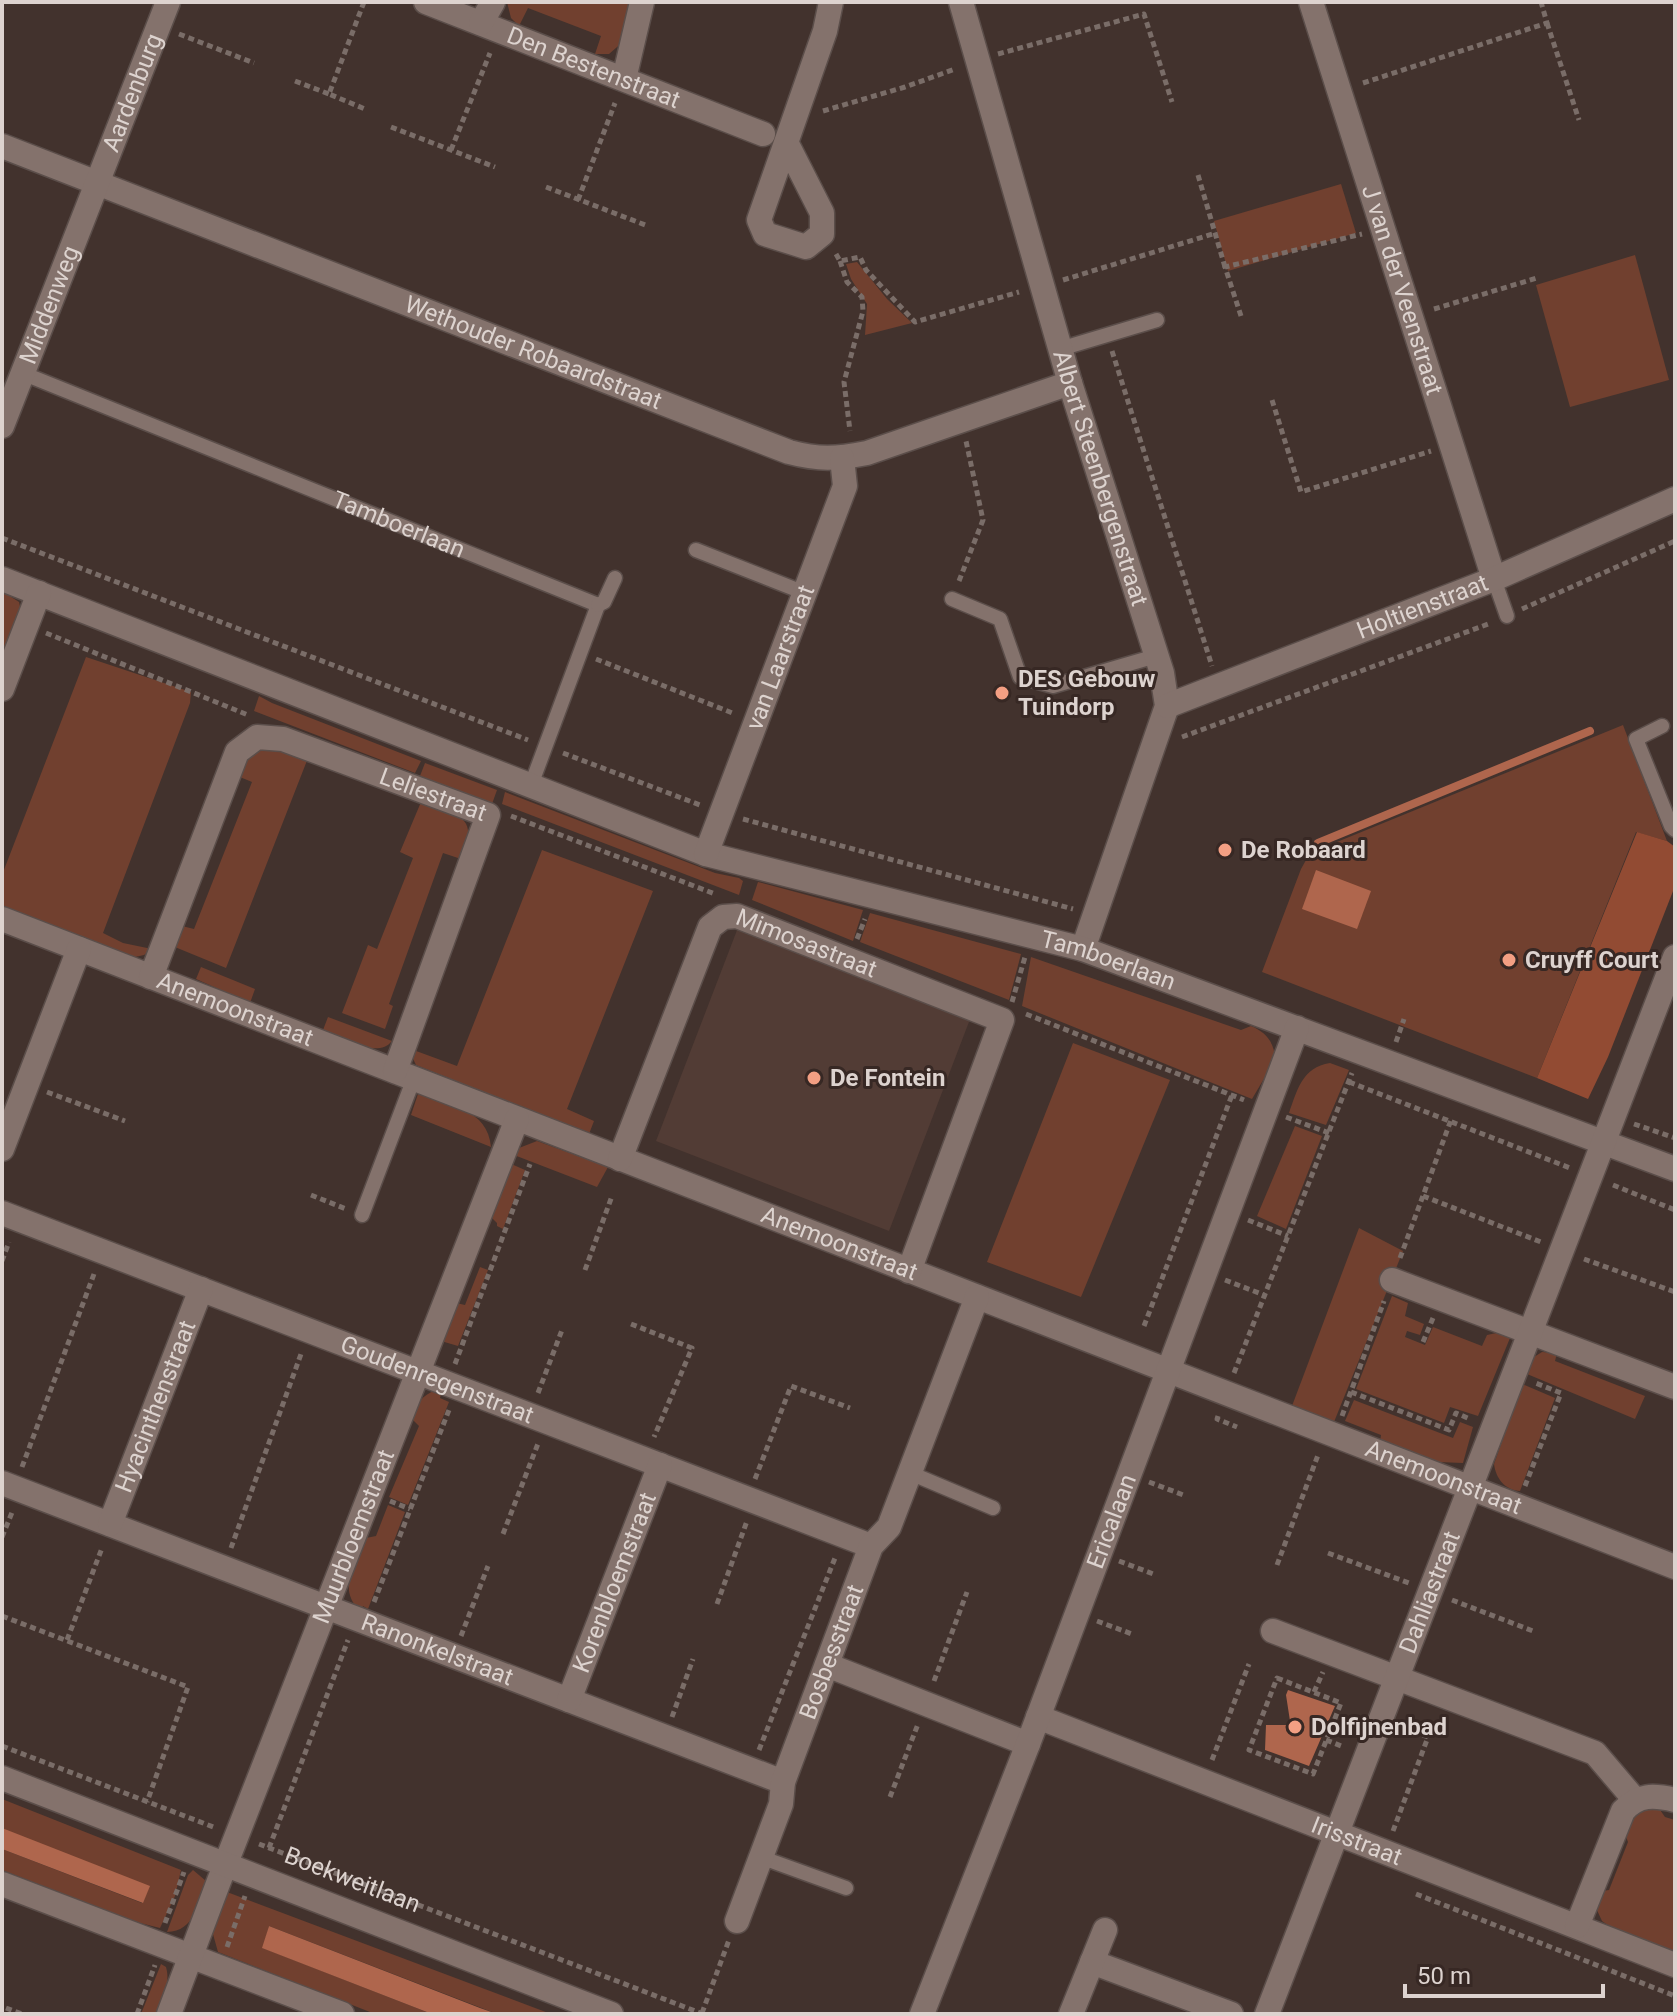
<svg xmlns="http://www.w3.org/2000/svg" width="1677" height="2016" font-family="Roboto,sans-serif">
  <rect width="100%" height="100%" fill="#42322d"/>
  <path fill="#523c35" d="M 739,925 L 972,1014 L 889,1231 L 656,1141 Z"/>
  <g fill="#71402f">
    <path d="M 507,2 L 635,2 L 624,41 L 609,54 L 595,54 L 601,36 L 528,8 L 519,26 L 511,18 Z"/>
    <path d="M 1341,184 L 1356,233 L 1228,271 L 1214,221 Z"/>
    <path d="M 1635,255 L 1669,380 L 1570,407 L 1536,285 Z"/>
    <path d="M 857,262 L 887,299 L 912,323 L 865,335 L 867,304 L 851,279 L 846,264 Z"/>
    <path d="M 2,591 L 19,602 L 22,615 L 2,660 Z"/>
    <path d="M 86,657 L 191,692 L 190,703 L 103,933 L 123,943 L 152,949 L 144,955 L 135,957 L 2,906 L 2,875 Z"/>
    <path d="M 259,696 L 272,703 L 421,761 L 415,773 L 254,711 Z"/>
    <path d="M 1623,725 L 1667,841 L 1636,832 L 1537,1078 L 1262,972 L 1301,869 L 1310,853 Z"/>
    <path d="M 269,744 L 308,758 L 226,968 L 170,945 L 178,925 L 194,929 L 252,782 L 235,775 L 249,752 Z"/>
    <path d="M 425,763 L 497,790 L 492,804 L 420,776 Z"/>
    <path d="M 505,792 L 715,873 L 739,878 L 743,881 L 739,895 L 502,804 Z"/>
    <path d="M 421,802 C 457,816 481,814 461,859 L 443,853 L 389,1004 L 393,1006 L 385,1029 L 342,1013 L 368,945 L 377,949 L 413,858 L 400,852 Z"/>
    <path d="M 542,850 L 653,891 L 567,1109 L 594,1121 L 589,1134 L 416,1065 L 408,1048 L 457,1066 Z"/>
    <path d="M 758,882 L 863,910 L 853,941 L 752,900 Z"/>
    <path d="M 870,913 L 1021,954 L 1009,1000 L 860,942 Z"/>
    <path d="M 1031,957 L 1241,1030 L 1251,1026 C 1266,1032 1275,1043 1275,1060 L 1252,1099 L 1022,1006 Z"/>
    <path d="M 201,967 L 255,989 L 250,1003 L 196,979 Z"/>
    <path d="M 328,1017 L 392,1041 C 377,1060 341,1037 323,1030 Z"/>
    <path d="M 1073,1043 L 1170,1080 L 1081,1297 L 987,1262 Z"/>
    <path d="M 1330,1063 L 1349,1070 L 1326,1125 L 1289,1113 C 1297,1091 1302,1067 1330,1063 Z"/>
    <path d="M 418,1094 C 449,1105 488,1109 491,1147 L 411,1115 Z"/>
    <path d="M 1295,1126 L 1322,1136 L 1286,1229 L 1257,1216 Z"/>
    <path d="M 537,1141 L 608,1167 L 597,1187 L 514,1155 L 519,1148 Z"/>
    <path d="M 509,1163 L 525,1170 L 503,1229 L 497,1226 L 497,1223 L 490,1216 Z"/>
    <path d="M 1359,1228 L 1403,1251 L 1334,1422 L 1292,1406 Z"/>
    <path d="M 480,1267 L 488,1270 L 458,1346 L 441,1341 L 456,1303 L 465,1305 Z"/>
    <path d="M 1392,1296 L 1408,1303 L 1405,1316 L 1424,1324 L 1420,1335 L 1407,1331 L 1405,1337 L 1425,1345 L 1433,1327 L 1482,1346 L 1487,1335 L 1501,1332 L 1510,1338 L 1478,1416 L 1450,1407 L 1444,1423 L 1356,1389 Z"/>
    <path d="M 1542,1352 L 1557,1353 L 1555,1361 L 1645,1396 L 1635,1419 L 1527,1374 L 1534,1357 Z"/>
    <path d="M 1522,1384 L 1555,1398 L 1520,1491 C 1505,1490 1496,1479 1494,1464 Z"/>
    <path d="M 436,1390 L 442,1390 L 440,1398 L 449,1402 L 408,1505 L 389,1497 L 419,1426 L 411,1418 C 415,1404 423,1395 436,1390 Z"/>
    <path d="M 1354,1400 L 1453,1438 L 1460,1422 L 1473,1427 L 1463,1463 L 1438,1462 L 1380,1442 L 1381,1435 L 1345,1421 Z"/>
    <path d="M 388,1505 L 405,1512 L 368,1609 L 363,1606 L 361,1612 C 336,1588 355,1565 366,1538 L 376,1536 Z"/>
    <path d="M 2,1799 L 181,1870 L 175,1896 L 160,1928 L 136,1922 L 2,1870 L 2,1849 L 142,1903 L 149,1887 L 2,1829 Z"/>
    <path d="M 1658,1807 L 1665,1817 L 1675,1820 L 1675,1952 L 1609,1926 L 1602,1921 L 1596,1908 L 1603,1891 L 1609,1890 L 1628,1842 L 1624,1831 C 1630,1815 1641,1809 1658,1807 Z"/>
    <path d="M 193,1870 L 206,1881 C 198,1904 195,1931 167,1932 L 188,1875 Z"/>
    <path d="M 227,1892 L 551,2014 L 497,2014 L 269,1926 L 263,1948 L 432,2014 L 375,2014 L 218,1952 L 211,1927 Z"/>
    <path d="M 161,1964 L 166,1967 C 171,1984 162,1999 156,2014 L 141,2014 Z"/>
  </g>
  <path fill="#924b33" d="M 1637,832 L 1667,841 L 1675,847 L 1675,886 L 1608,1057 L 1588,1099 L 1537,1078 Z"/>
  <g fill="#af664d">
    <path d="M 1316,870 L 1371,891 L 1357,929 L 1302,909 Z"/>
    <path d="M 1288,1690 L 1335,1706 L 1309,1766 L 1265,1750 L 1266,1725 L 1287,1725 L 1290,1721 L 1286,1695 Z"/>
    <path d="M 2,1828 L 150,1886 L 143,1903 L 2,1849 Z"/>
    <path d="M 269,1926 L 480,2008 L 497,2014 L 432,2014 L 262,1948 Z"/>
  </g>
  <g fill="none" stroke-linecap="round" stroke-linejoin="round">
    <path stroke="#af664d" stroke-width="8" d="M 1318,843 L 1590,731"/>
    <g stroke="#5b4e4a" stroke-width="17">
      <g id="service">
        <path d="M 1060,349 L 1157,320"/>
        <path id="s2" d="M 22,373 L 598,605 L 531,785"/>
        <path d="M 696,550 L 805,593"/>
        <path d="M 1494,579 L 1507,616"/>
        <path d="M 952,599 L 1000,619 L 1020,677 L 1053,686 L 1156,656"/>
        <path d="M 598,605 L 604,602 L 615,578"/>
        <path d="M 1662,726 L 1636,739 L 1671,826 L 1675,830"/>
        <path d="M 362,1215 L 414,1078"/>
        <path d="M 910,1473 L 993,1508"/>
        <path d="M 763,1858 L 846,1888"/>
      </g>
    </g>
    <g stroke="#5b4e4a" stroke-width="27">
      <g id="minor">
        <path id="s3" d="M 426,2 L 763,134"/>
        <path id="s4" d="M 961,2 L 1070,383 L 1162,673 L 1167,706 L 1083,949"/>
        <path id="s5" d="M 1311,2 L 1494,579"/>
        <path d="M 481,23 L 493,2"/>
        <path d="M 624,79 L 642,2"/>
        <path d="M 787,144 L 822,213 L 822,234 L 806,247 L 765,234 L 759,220 L 825,31 L 831,2"/>
        <path id="s6" d="M 2,146 L 789,452 C 819,460 836,459 867,453 L 1070,383"/>
        <path id="s7" d="M 2,426 L 168,2"/>
        <path id="s8" d="M 2,579 L 706,854 L 1083,949 L 1675,1169"/>
        <path d="M 2,689 L 39,593"/>
        <path id="s9" d="M 1167,706 L 1494,579 L 1675,499"/>
        <path id="s10" d="M 706,854 L 845,486 L 842,458"/>
        <path id="s11" d="M 2,919 L 1675,1567"/>
        <path id="s12" d="M 151,977 L 237,752 L 257,737 L 283,739 L 488,815 L 395,1071"/>
        <path d="M 2,1149 L 79,949"/>
        <path id="s13" d="M 620,1159 L 710,927 L 723,917 L 737,916 L 1002,1020 L 909,1271"/>
        <path id="s14" d="M 2,1213 L 871,1546"/>
        <path d="M 1392,1280 L 1675,1387"/>
        <path id="s15" d="M 2,1483 L 783,1782"/>
        <path id="s16" d="M 110,1524 L 201,1289"/>
        <path d="M 1273,1631 L 1595,1753 L 1635,1800"/>
        <path d="M 827,1665 L 1028,1744"/>
        <path id="s17" d="M 569,1700 L 660,1465"/>
        <path id="s18" d="M 1038,1717 L 1675,1965"/>
        <path d="M 2,1884 L 342,2014"/>
        <path id="s19" d="M 737,1921 L 781,1804 L 783,1782 L 871,1546 L 889,1527 L 977,1297"/>
        <path d="M 1577,1926 L 1623,1811 C 1638,1794 1654,1795 1675,1800"/>
        <path d="M 1092,1962 L 1231,2014"/>
        <path id="s20" d="M 169,2014 L 219,1881 L 517,1119"/>
        <path id="s21" d="M 922,2014 L 1028,1744 L 1297,1028"/>
        <path d="M 1071,2014 L 1105,1930"/>
        <path id="s22" d="M 1267,2014 L 1675,957"/>
      </g>
    </g>
    <g stroke="#5b4e4a" stroke-width="27">
      <path id="tertiary" d="M 2,1778 L 611,2014"/>
    </g>
    <g stroke="#7a6d68" stroke-width="5" stroke-dasharray="6 4" stroke-linecap="butt">
      <path d="M 364,2 L 329,94 L 365,109"/>
      <path d="M 1547,23 L 1579,120"/>
      <path d="M 179,34 L 254,63"/>
      <path d="M 998,54 L 1144,14 L 1172,102"/>
      <path d="M 295,81 L 329,94"/>
      <path d="M 1363,83 L 1547,23 L 1541,2"/>
      <path d="M 823,111 L 905,87 L 955,69"/>
      <path d="M 391,127 L 495,167"/>
      <path d="M 451,150 L 490,53"/>
      <path d="M 1198,175 L 1225,267"/>
      <path d="M 546,187 L 648,226"/>
      <path d="M 578,200 L 615,103"/>
      <path d="M 836,254 L 840,261 L 860,257 L 866,270 L 915,322 L 1019,292"/>
      <path d="M 840,261 L 847,282 L 862,297 L 863,311 L 844,382 L 850,431"/>
      <path d="M 1063,280 L 1216,233"/>
      <path d="M 1434,309 L 1537,278"/>
      <path d="M 1241,316 L 1225,267 L 1362,234"/>
      <path d="M 1112,351 L 1212,666"/>
      <path d="M 1272,400 L 1301,492 L 1431,451"/>
      <path d="M 2,538 L 528,740"/>
      <path d="M 959,581 L 983,520 L 966,441"/>
      <path d="M 1522,609 L 1675,541"/>
      <path d="M 46,633 L 248,715"/>
      <path d="M 596,659 L 735,714"/>
      <path d="M 1182,737 L 1491,623"/>
      <path d="M 563,753 L 700,805"/>
      <path d="M 511,816 L 715,894"/>
      <path d="M 743,819 L 1073,909"/>
      <path d="M 857,939 L 865,919"/>
      <path d="M 1012,1002 L 1025,957"/>
      <path d="M 1026,1014 L 1244,1100"/>
      <path d="M 1396,1042 L 1404,1019"/>
      <path d="M 1349,1082 L 1570,1168"/>
      <path d="M 47,1092 L 125,1121"/>
      <path d="M 1286,1117 L 1329,1133"/>
      <path d="M 1634,1124 L 1675,1138"/>
      <path d="M 1613,1185 L 1675,1210"/>
      <path d="M 311,1195 L 346,1209"/>
      <path d="M 1423,1196 L 1541,1242"/>
      <path d="M 1248,1220 L 1288,1236"/>
      <path d="M 1400,1258 L 1451,1120"/>
      <path d="M 1584,1259 L 1675,1292"/>
      <path d="M 2,1261 L 9,1242"/>
      <path d="M 585,1270 L 612,1196"/>
      <path d="M 1225,1280 L 1264,1295"/>
      <path d="M 631,1324 L 692,1348 L 654,1437"/>
      <path d="M 1144,1326 L 1232,1095"/>
      <path d="M 1423,1342 L 1433,1318"/>
      <path d="M 455,1364 L 530,1164"/>
      <path d="M 1234,1373 L 1352,1073"/>
      <path d="M 1351,1392 L 1449,1430 L 1456,1413 L 1470,1419"/>
      <path d="M 538,1393 L 562,1330"/>
      <path d="M 1218,1416 L 1217,1419 L 1237,1427"/>
      <path d="M 1342,1416 L 1384,1301"/>
      <path d="M 22,1467 L 94,1274"/>
      <path d="M 755,1479 L 791,1386 L 850,1408"/>
      <path d="M 1149,1482 L 1186,1496"/>
      <path d="M 1525,1486 L 1561,1393 L 1533,1382"/>
      <path d="M 390,1501 L 410,1509"/>
      <path d="M 503,1534 L 539,1441"/>
      <path d="M 2,1537 L 13,1510"/>
      <path d="M 231,1548 L 301,1354"/>
      <path d="M 1328,1553 L 1409,1583"/>
      <path d="M 1119,1561 L 1156,1575"/>
      <path d="M 1277,1565 L 1318,1455"/>
      <path d="M 1452,1600 L 1533,1631"/>
      <path d="M 374,1602 L 449,1410"/>
      <path d="M 717,1604 L 747,1521"/>
      <path d="M 2,1616 L 188,1687 L 147,1802"/>
      <path d="M 1097,1621 L 1132,1634"/>
      <path d="M 461,1636 L 488,1566"/>
      <path d="M 67,1640 L 102,1548"/>
      <path d="M 1277,1678 L 1341,1703 L 1313,1774 L 1249,1750 Z"/>
      <path d="M 934,1681 L 967,1592"/>
      <path d="M 1314,1692 L 1323,1672"/>
      <path d="M 672,1717 L 693,1659"/>
      <path d="M 1326,1740 L 1344,1747"/>
      <path d="M 2,1746 L 216,1828"/>
      <path d="M 759,1750 L 835,1558"/>
      <path d="M 1212,1760 L 1249,1664"/>
      <path d="M 890,1797 L 918,1724"/>
      <path d="M 1393,1831 L 1428,1737 L 1400,1727"/>
      <path id="s1" d="M 259,1844 L 703,2014"/>
      <path d="M 269,1848 L 348,1640"/>
      <path d="M 1416,1894 L 1675,1996"/>
      <path d="M 165,1923 L 184,1872"/>
      <path d="M 227,1947 L 245,1896"/>
      <path d="M 6,2008 L 22,2014"/>
      <path d="M 702,2013 L 729,1940"/>
      <path d="M 137,2014 L 155,1965"/>
    </g>
    <use href="#service" stroke="#84726c" stroke-width="14"/>
    <use href="#minor" stroke="#84726c" stroke-width="24"/>
    <use href="#tertiary" stroke="#84726c" stroke-width="24"/>
  </g>
  <g fill="#f39f83" stroke="#372824" stroke-width="3">
    <circle cx="1002" cy="693" r="8"/>
    <circle cx="1225" cy="850" r="8"/>
    <circle cx="1509" cy="960" r="8"/>
    <circle cx="814" cy="1078" r="8"/>
    <circle cx="1295" cy="1727" r="8"/>
  </g>
  <g text-anchor="middle" stroke-width="6" stroke-linejoin="round" paint-order="stroke">
    <g font-size="24" fill="#ddd3cf" stroke="#372824">
      <text dy="8" stroke="none"><textPath href="#s3" startOffset="180">Den Bestenstraat</textPath></text>
      <text dy="8" stroke="none"><textPath href="#s7" startOffset="358">Aardenburg</textPath></text>
      <text dy="8" stroke="none"><textPath href="#s5" startOffset="302">J van der Veenstraat</textPath></text>
      <text dy="8" stroke="none"><textPath href="#s7" startOffset="130">Middenweg</textPath></text>
      <text dy="8" stroke="none"><textPath href="#s6" startOffset="570">Wethouder Robaardstraat</textPath></text>
      <text dy="8" stroke="none"><textPath href="#s4" startOffset="496">Albert Steenbergenstraat</textPath></text>
      <text dy="8" stroke="none"><textPath href="#s2" startOffset="406">Tamboerlaan</textPath></text>
      <text dy="8" stroke="none"><textPath href="#s9" startOffset="274">Holtienstraat</textPath></text>
      <text dy="8" stroke="none"><textPath href="#s10" startOffset="210">van Laarstraat</textPath></text>
      <text dy="8" stroke="none"><textPath href="#s12" startOffset="452">Leliestraat</textPath></text>
      <text dy="8" stroke="none"><textPath href="#s13" startOffset="354">Mimosastraat</textPath></text>
      <text dy="8" stroke="none"><textPath href="#s8" startOffset="1172">Tamboerlaan</textPath></text>
      <text dy="8" stroke="none"><textPath href="#s11" startOffset="250">Anemoonstraat</textPath></text>
      <text dy="8" stroke="none"><textPath href="#s11" startOffset="898">Anemoonstraat</textPath></text>
      <text dy="8" stroke="none"><textPath href="#s14" startOffset="466">Goudenregenstraat</textPath></text>
      <text dy="8" stroke="none"><textPath href="#s16" startOffset="126">Hyacinthenstraat</textPath></text>
      <text dy="8" stroke="none"><textPath href="#s11" startOffset="1546">Anemoonstraat</textPath></text>
      <text dy="8" stroke="none"><textPath href="#s21" startOffset="528">Ericalaan</textPath></text>
      <text dy="8" stroke="none"><textPath href="#s20" startOffset="512">Muurbloemstraat</textPath></text>
      <text dy="8" stroke="none"><textPath href="#s17" startOffset="126">Korenbloemstraat</textPath></text>
      <text dy="8" stroke="none"><textPath href="#s22" startOffset="452">Dahliastraat</textPath></text>
      <text dy="8" stroke="none"><textPath href="#s15" startOffset="466">Ranonkelstraat</textPath></text>
      <text dy="8" stroke="none"><textPath href="#s19" startOffset="286">Bosbesstraat</textPath></text>
      <text dy="8" stroke="none"><textPath href="#s18" startOffset="342">Irisstraat</textPath></text>
      <text dy="8" stroke="none"><textPath href="#s1" startOffset="100">Boekweitlaan</textPath></text>
    </g>
    <g font-size="24" font-weight="bold" fill="#ddd3cf" stroke="#372824" text-anchor="start">
      <text x="1018" y="687">DES Gebouw<tspan x="1018" dy="28">Tuindorp</tspan></text>
      <text x="1241" y="858">De Robaard</text>
      <text x="1525" y="968">Cruyff Court</text>
      <text x="830" y="1086">De Fontein</text>
      <text x="1311" y="1735">Dolfijnenbad</text>
    </g>
  </g>
  <rect width="1677" height="2016" fill="none" stroke="#ddd3cf" stroke-width="8"/>
  <path d="M1405 1984v12h198v-12" fill="none" stroke="#ddd3cf" stroke-width="4"/>
  <text x="1417" y="1984" font-size="24" fill="#ddd3cf" stroke="#372824" stroke-width="6" paint-order="stroke">50 m</text>
</svg>
